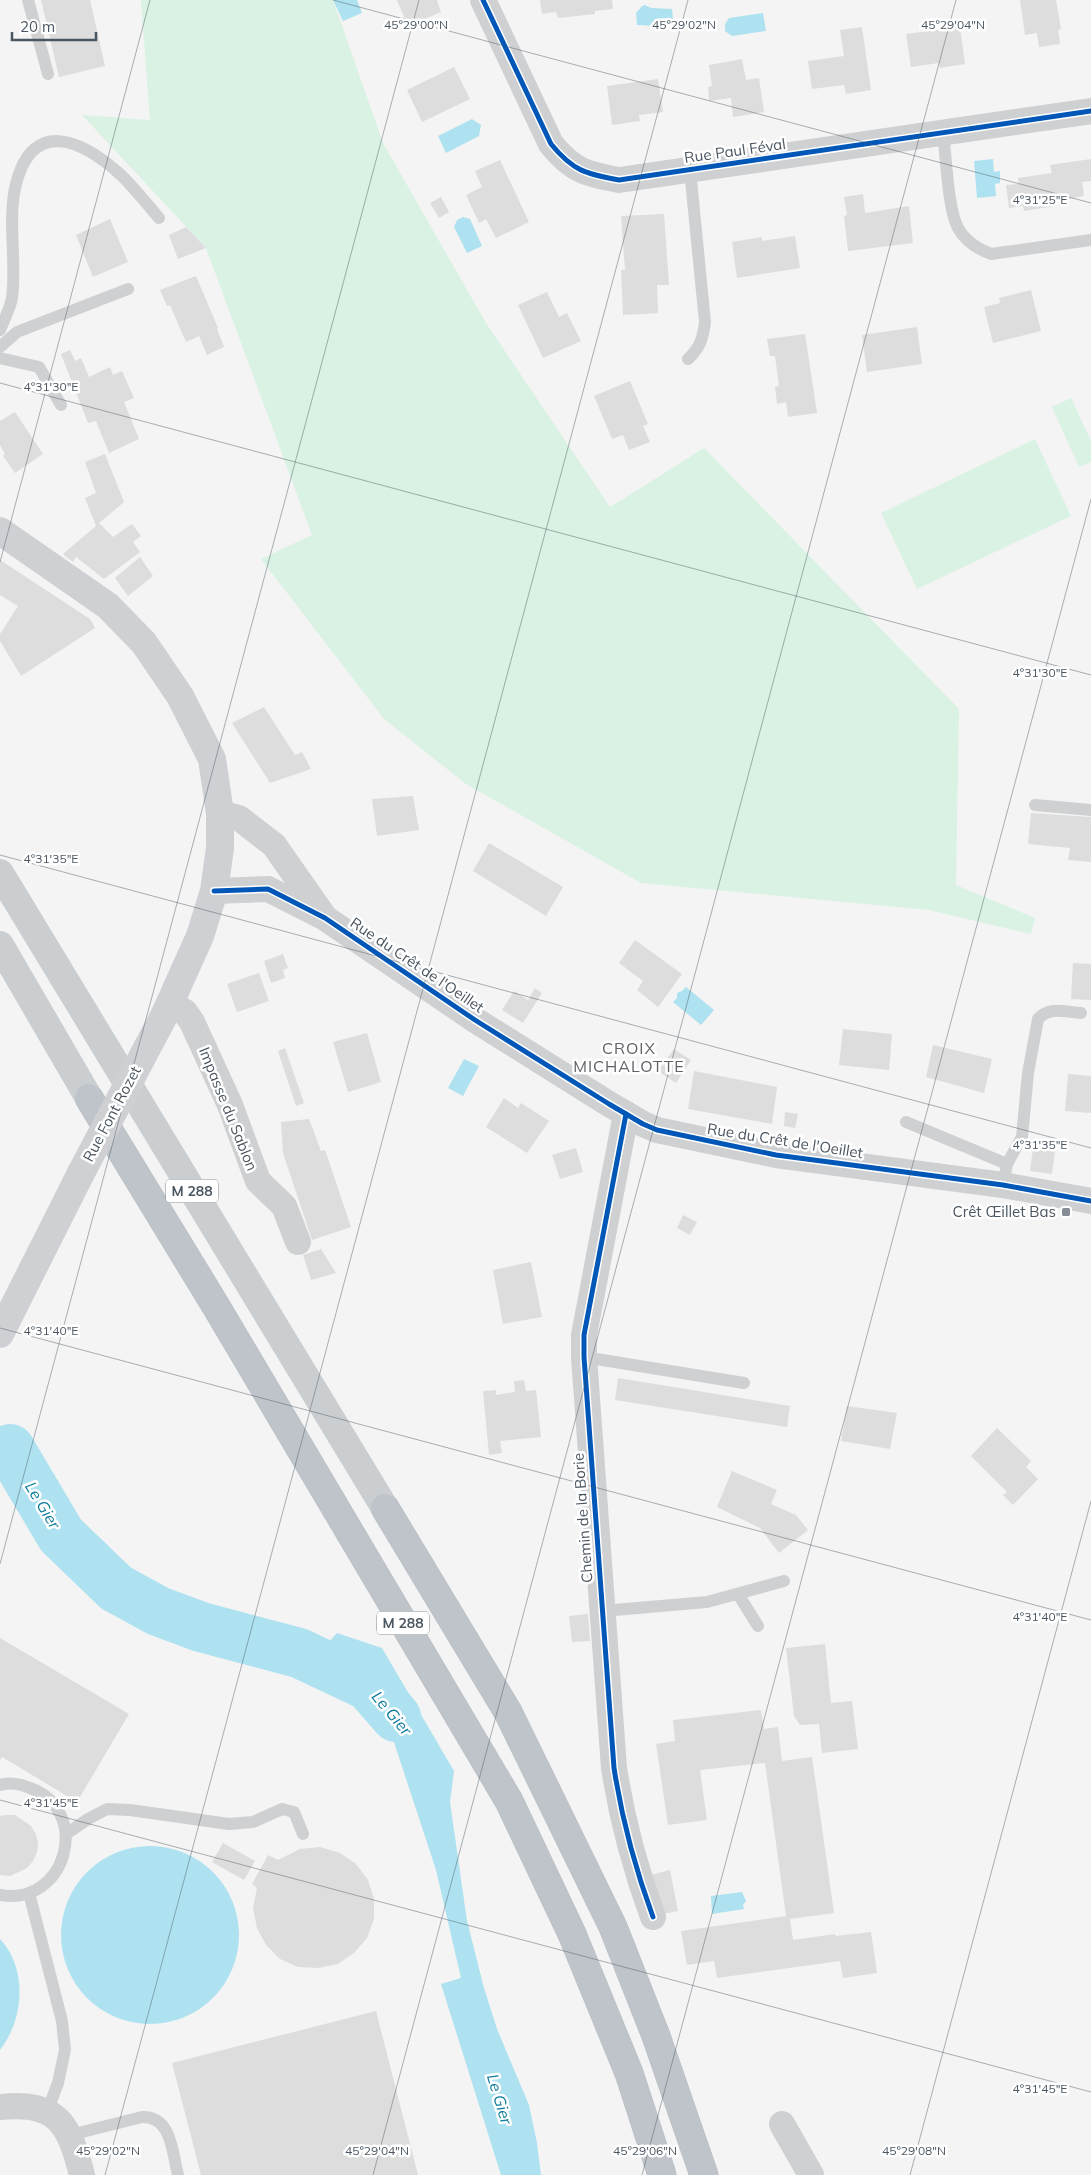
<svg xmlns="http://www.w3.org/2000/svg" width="1091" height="2175" font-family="Mulish,sans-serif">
  <rect width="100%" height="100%" fill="#f4f4f4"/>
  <g fill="#d9f2e3">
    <path d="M 141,0 L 333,0 L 383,143 L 486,323 L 610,507 L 704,448 L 959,709 L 956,885 L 1035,918 L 1031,934 L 929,910 L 641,883 L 466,784 L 384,719 L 261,559 L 312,535 L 206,248 L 82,115 L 150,120 Z"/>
    <path d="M 1071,398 L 1091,441 L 1091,462 L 1079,467 L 1052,407 Z"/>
    <path d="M 1035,439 L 1071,516 L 917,589 L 881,513 Z"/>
  </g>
  <g fill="#aee2f0">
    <path d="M 333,0 L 357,0 L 362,13 L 343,21 Z"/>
    <path d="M 645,5 L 651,8 L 672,9 L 673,20 L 657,26 L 637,25 L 636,13 L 642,6 Z"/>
    <path d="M 763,13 L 766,31 L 732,36 L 725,31 L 725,24 L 729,18 Z"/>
    <path d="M 472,119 L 481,125 L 479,136 L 446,153 L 438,136 Z"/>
    <path d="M 993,159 L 994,172 L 1000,171 L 1000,183 L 995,184 L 996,196 L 977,198 L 974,161 Z"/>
    <path d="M 463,217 L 470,219 L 482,246 L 467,253 L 454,227 L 457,220 Z"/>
    <path d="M 686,987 L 714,1010 L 701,1025 L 673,1002 L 677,998 L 677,993 L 682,991 Z"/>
    <path d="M 464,1059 L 479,1066 L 463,1096 L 448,1088 Z"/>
    <path d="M 337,1633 L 382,1648 L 454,1771 L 450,1802 L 467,1921 L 484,1988 L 497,2029 L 529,2105 L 537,2143 L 541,2175 L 501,2175 L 441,1984 L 461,1978 L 436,1870 L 388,1724 L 371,1697 L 317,1655 Z"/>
    <circle cx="150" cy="1935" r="89"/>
    <path d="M 742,1892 L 746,1901 L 743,1905 L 744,1909 L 712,1914 L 711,1896 Z"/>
    <path d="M 0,1939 C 28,1969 24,2019 0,2050 Z"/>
  </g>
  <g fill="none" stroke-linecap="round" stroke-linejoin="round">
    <path stroke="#aee2f0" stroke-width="50" d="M 10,1449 L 61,1535 L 116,1588 L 158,1611 L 201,1627 L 299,1653 L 369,1686 L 396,1717"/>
  </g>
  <g fill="#ddddde">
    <path d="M 41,0 L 90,0 L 105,66 L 59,77 Z"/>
    <path d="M 397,0 L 437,0 L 441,12 L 408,26 Z"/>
    <path d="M 540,0 L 612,0 L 613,9 L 595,11 L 595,14 L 558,18 L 556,12 L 542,14 Z"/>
    <path d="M 1020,0 L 1056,0 L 1061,29 L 1058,30 L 1060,44 L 1039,47 L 1037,33 L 1025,35 Z"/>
    <path d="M 862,27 L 871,90 L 846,94 L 844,85 L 812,89 L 808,61 L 844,56 L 840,30 Z"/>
    <path d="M 960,27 L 965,64 L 940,68 L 939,63 L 911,67 L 906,34 Z"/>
    <path d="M 742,59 L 746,80 L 759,78 L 764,112 L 733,117 L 731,98 L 709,101 L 708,87 L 712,86 L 709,65 Z"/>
    <path d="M 454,67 L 470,99 L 422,122 L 407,90 Z"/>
    <path d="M 658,79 L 663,112 L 639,115 L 640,121 L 612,125 L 607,86 Z"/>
    <path d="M 1091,159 L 1091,181 L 1082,182 L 1084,196 L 1056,201 L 1056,206 L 1024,211 L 1023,206 L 1009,208 L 1006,185 L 1019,184 L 1018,178 L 1052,173 L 1050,165 Z"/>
    <path d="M 500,160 L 529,222 L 496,238 L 486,219 L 479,223 L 466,195 L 482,187 L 475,171 Z"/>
    <path d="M 863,194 L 865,213 L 909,206 L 913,243 L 848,251 L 844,216 L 847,215 L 844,197 Z"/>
    <path d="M 441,197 L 449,212 L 439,218 L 430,203 Z"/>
    <path d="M 664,214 L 669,285 L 657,285 L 658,313 L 623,315 L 621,270 L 625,270 L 621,216 Z"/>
    <path d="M 110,219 L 128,262 L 93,277 L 76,235 Z"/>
    <path d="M 186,227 L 206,248 L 178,259 L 169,235 Z"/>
    <path d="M 795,236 L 800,268 L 737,278 L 732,242 L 762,237 L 762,241 Z"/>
    <path d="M 196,276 L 218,328 L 217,329 L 224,347 L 207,355 L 199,336 L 186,342 L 170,305 L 167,306 L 160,290 Z"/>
    <path d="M 1031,290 L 1041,331 L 993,343 L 984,307 L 1000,303 L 999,298 Z"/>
    <path d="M 547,292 L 559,317 L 567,313 L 581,341 L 543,358 L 518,305 Z"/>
    <path d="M 917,327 L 922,364 L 867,372 L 862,335 Z"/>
    <path d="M 805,334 L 817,413 L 788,417 L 786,402 L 777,404 L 775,387 L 779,386 L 775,356 L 770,356 L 767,339 Z"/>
    <path d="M 70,350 L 75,361 L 81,358 L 89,377 L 110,367 L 113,375 L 122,371 L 134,398 L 124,402 L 139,439 L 109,453 L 96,421 L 88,423 L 61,354 Z"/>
    <path d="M 630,381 L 648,424 L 643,426 L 650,442 L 629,450 L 623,435 L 612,439 L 594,396 Z"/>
    <path d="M 15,412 L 43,454 L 15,473 L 3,456 L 5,454 L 0,445 L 0,421 Z"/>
    <path d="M 105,454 L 124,502 L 99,523 L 113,537 L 132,524 L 141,536 L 133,542 L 140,552 L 104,579 L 76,557 L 73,562 L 63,554 L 96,526 L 85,498 L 96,493 L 85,462 Z"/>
    <path d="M 140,557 L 153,576 L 128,596 L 115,578 Z"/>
    <path d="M 0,560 L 90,619 L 95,628 L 21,676 L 0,641 L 0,634 L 18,606 L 0,595 Z"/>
    <path d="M 264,707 L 295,755 L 302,752 L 311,769 L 270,783 L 232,723 Z"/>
    <path d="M 413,796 L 419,830 L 377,836 L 372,799 Z"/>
    <path d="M 1031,813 L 1091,817 L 1091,862 L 1068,860 L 1070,848 L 1028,844 Z"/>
    <path d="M 489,843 L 563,887 L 546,916 L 473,871 Z"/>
    <path d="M 635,940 L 682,974 L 658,1007 L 637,990 L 643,981 L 619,963 Z"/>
    <path d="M 283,954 L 288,968 L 283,970 L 285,978 L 271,983 L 264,961 Z"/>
    <path d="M 1073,963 L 1091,964 L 1091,1000 L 1071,999 Z"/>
    <path d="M 259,973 L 269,1001 L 237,1012 L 227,984 Z"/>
    <path d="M 535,988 L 542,993 L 523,1023 L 502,1010 L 514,991 L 528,1000 Z"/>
    <path d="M 843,1029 L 892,1034 L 889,1070 L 839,1065 Z"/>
    <path d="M 367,1033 L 381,1082 L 348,1092 L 333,1042 Z"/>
    <path d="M 933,1045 L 992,1059 L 984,1093 L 926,1077 Z"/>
    <path d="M 285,1048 L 304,1103 L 296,1106 L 278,1051 Z"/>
    <path d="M 674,1049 L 691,1060 L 676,1083 L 658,1071 Z"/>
    <path d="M 694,1071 L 777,1087 L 772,1124 L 688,1109 Z"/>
    <path d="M 1068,1074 L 1091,1076 L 1091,1113 L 1065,1111 Z"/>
    <path d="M 504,1098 L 518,1108 L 521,1103 L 549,1121 L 527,1153 L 486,1127 Z"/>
    <path d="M 785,1112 L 798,1114 L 795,1128 L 784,1126 Z"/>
    <path d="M 309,1119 L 321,1151 L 325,1150 L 351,1227 L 312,1240 L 283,1153 L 281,1122 Z"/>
    <path d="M 1034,1141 L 1056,1143 L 1052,1174 L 1030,1171 Z"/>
    <path d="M 576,1148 L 583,1172 L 560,1179 L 552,1155 Z"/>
    <path d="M 683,1215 L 697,1222 L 690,1235 L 677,1228 Z"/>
    <path d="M 321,1249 L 336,1273 L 311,1280 L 303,1255 Z"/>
    <path d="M 531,1262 L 542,1317 L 503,1324 L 493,1270 Z"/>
    <path d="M 618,1378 L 790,1406 L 787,1427 L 615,1400 Z"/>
    <path d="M 524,1380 L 526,1391 L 536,1390 L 541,1437 L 500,1441 L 502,1453 L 489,1455 L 483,1391 L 496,1390 L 496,1395 L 515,1392 L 514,1381 Z"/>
    <path d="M 847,1406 L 897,1413 L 890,1449 L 841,1441 Z"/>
    <path d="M 997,1428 L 1031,1461 L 1026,1467 L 1038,1479 L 1013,1505 L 1003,1495 L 1007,1492 L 971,1456 Z"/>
    <path d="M 732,1471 L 777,1490 L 771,1504 L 796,1515 L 808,1530 L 779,1553 L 760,1528 L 717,1507 Z"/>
    <path d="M 588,1614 L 590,1641 L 572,1642 L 569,1616 Z"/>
    <path d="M 0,1638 L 129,1714 L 77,1802 L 2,1757 L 0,1760 Z"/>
    <path d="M 825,1644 L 831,1703 L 852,1701 L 858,1749 L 822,1753 L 819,1724 L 800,1725 L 794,1716 L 786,1648 Z"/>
    <path d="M 761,1710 L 764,1729 L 778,1727 L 782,1761 L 812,1757 L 834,1913 L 790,1919 L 793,1940 L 835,1934 L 836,1936 L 871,1932 L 877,1973 L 843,1978 L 840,1961 L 717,1978 L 714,1961 L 687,1965 L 681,1931 L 786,1916 L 765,1763 L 700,1770 L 707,1820 L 668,1825 L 656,1744 L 675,1741 L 673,1720 Z"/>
    <path d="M 5,1815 L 15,1815 L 31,1826 L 36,1834 L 38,1843 L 37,1852 L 33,1861 L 27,1868 L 10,1876 L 0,1875 L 0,1816 Z"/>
    <path d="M 223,1843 L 255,1861 L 244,1880 L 212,1862 Z"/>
    <path d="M 320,1847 L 340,1853 L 356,1864 L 368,1880 L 374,1899 L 374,1919 L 367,1938 L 354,1953 L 338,1964 L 318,1968 L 298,1967 L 280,1959 L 266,1945 L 257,1928 L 253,1908 L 257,1888 L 252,1884 L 268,1855 L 278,1860 L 300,1849 Z"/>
    <path d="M 670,1870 L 678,1911 L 658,1915 L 650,1875 Z"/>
    <path d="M 376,2011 L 418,2175 L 201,2175 L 172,2063 Z"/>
  </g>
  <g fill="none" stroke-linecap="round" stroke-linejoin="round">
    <g stroke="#b9bec3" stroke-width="29">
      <g id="highway">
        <path d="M 89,1098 L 217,1308 L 509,1801 L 572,1934 L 629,2073 L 662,2175"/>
        <path d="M 385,1508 L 508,1712 L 613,1927 L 656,2036 L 704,2175"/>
      </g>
    </g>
    <g stroke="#ced0d2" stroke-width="12">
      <path d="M 28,0 L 48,74"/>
      <path d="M 943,133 C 946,155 948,210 958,228 C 965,241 978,249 991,254 L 1091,240"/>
      <path d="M 0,330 C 4,320 10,309 12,298 C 17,263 7,219 16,184 C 33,116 84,141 122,176 C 135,189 147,204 159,218"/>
      <path d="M 0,347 L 17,332 L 128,289"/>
      <path d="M 0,358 L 39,367 L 61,405"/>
      <path d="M 688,359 C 700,348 703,338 705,322 L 690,170"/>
      <path d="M 1035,805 L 1091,810"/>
      <path d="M 906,1122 L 1007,1164"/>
      <path d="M 1003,1185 L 1007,1164 L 1022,1137 L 1028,1073 L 1038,1019 C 1049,1006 1065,1012 1081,1013"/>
      <path d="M 584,1357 L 744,1383"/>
      <path d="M 738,1594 L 758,1626"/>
      <path d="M 603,1611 L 707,1602 L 784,1581"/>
      <path d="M 0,1785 C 10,1782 21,1784 30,1788 C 93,1811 66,1907 0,1895"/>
      <path d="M 66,1834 L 88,1819 L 107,1809 L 130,1810 L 229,1824 L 253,1822 L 282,1809 L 294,1812 L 303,1834"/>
      <path d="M 29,1893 L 62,2021 L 65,2050 L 58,2083 L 47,2112"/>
      <path d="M 70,2135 L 142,2117 C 172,2116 172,2152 178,2175"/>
    </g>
    <g stroke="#ced0d2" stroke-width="26">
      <path d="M 483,0 L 551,144 C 573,171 586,174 619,180 L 1091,111"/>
      <path d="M 220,813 L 239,818 L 274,845 L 323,915"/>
      <path d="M 214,891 L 268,889 L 325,918 L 475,1020 L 609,1104 L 643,1124 L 657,1130 L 776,1155 L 1003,1185 L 1091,1201"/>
      <path d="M 171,1003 L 185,1012 L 192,1022 L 230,1105 L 258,1181 L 284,1206 L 298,1242"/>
      <path d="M 626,1114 L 584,1335 L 584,1357 L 614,1768 C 622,1820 635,1868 653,1917"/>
      <path d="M 0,2107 C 58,2101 69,2124 82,2175"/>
      <path d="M 782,2124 L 811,2175"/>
    </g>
    <g stroke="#ced0d4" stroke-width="28">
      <path d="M 0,531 L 108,606 L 144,643 L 180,696 L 212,759 L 220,813 L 220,848 L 214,891 L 200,936 L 165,1014"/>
      <path d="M 0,1334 L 81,1173"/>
    </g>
    <g stroke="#caced1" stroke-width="28">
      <path d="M 0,873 L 385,1508"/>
      <path d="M 0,945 L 89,1098"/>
    </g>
    <use href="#highway" stroke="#bec4c9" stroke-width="28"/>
    <path stroke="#ced0d4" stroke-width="28" d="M 81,1173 L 165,1014"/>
    <g stroke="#fff" stroke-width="8">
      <g id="cycleway">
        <path d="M 483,0 L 551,144 C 573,171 586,174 619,180 L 1091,111"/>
        <path d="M 214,891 L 268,889 L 325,918 L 475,1020 L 609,1104 L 643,1124 L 657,1130 L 776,1155 L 1003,1185 L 1091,1201"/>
        <path d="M 626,1114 L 584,1335 L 584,1357 L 614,1768 C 622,1820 635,1868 653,1917"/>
      </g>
    </g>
    <use href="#cycleway" stroke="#0057b8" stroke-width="5"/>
  </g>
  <path fill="none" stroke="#4a5661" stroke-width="1" stroke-opacity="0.45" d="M 333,0 L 1091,203M 0,383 L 1091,675M 0,562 L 150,0M 0,855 L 1091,1148M 0,1328 L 1091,1620M 0,1564 L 419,0M 0,1800 L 1091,2092M 105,2175 L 688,0M 373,2175 L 956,0M 642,2175 L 1091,499M 910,2175 L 1091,1501"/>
  <rect fill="#868d94" stroke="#fff" stroke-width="2" x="1061" y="1207" width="10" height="10" rx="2.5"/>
  <g text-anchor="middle" stroke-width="5" stroke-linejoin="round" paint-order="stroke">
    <g fill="#fff" stroke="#808990" stroke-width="1">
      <rect x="166" y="1179.5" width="52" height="23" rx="4"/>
      <rect x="377" y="1611.5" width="52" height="23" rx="4"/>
    </g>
    <g font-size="14" font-weight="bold" fill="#4a5661">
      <text x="192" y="1196">M 288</text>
      <text x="403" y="1628">M 288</text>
    </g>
    <g font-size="15" fill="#4a5661" stroke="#fff">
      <text transform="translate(735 151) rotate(-8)" y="5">Rue Paul Féval</text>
      <text transform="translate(417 965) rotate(34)" y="5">Rue du Crêt de l'Oeillet</text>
      <text transform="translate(228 1109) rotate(68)" y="5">Impasse du Sablon</text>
      <text transform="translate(112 1114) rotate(-62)" y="5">Rue Font Rozet</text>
      <text transform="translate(785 1141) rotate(9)" y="5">Rue du Crêt de l'Oeillet</text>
      <text transform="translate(583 1518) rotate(-94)" y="5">Chemin de la Borie</text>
    </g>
    <g font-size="15" fill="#4a5661" stroke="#fff" text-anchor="end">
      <text x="1056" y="1217">Crêt Œillet Bas</text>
    </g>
    <g font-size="16" letter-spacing="1" fill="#5f6368" stroke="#fff">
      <text x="629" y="1054">CROIX<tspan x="629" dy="18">MICHALOTTE</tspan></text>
    </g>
    <g font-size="16" font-style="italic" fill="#0c7c9b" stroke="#fff">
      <text transform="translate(43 1505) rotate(59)" y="6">Le Gier</text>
      <text transform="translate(392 1713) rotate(50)" y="6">Le Gier</text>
      <text transform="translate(500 2099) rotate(73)" y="6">Le Gier</text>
    </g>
  </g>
  <g font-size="12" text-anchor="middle" fill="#4a5661" stroke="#fff" stroke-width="5" stroke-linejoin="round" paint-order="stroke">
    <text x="416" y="29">45°29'00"N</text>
    <text x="684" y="29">45°29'02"N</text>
    <text x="953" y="29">45°29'04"N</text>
    <text x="1040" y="204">4°31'25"E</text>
    <text x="51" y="391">4°31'30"E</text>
    <text x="1040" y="677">4°31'30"E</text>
    <text x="51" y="863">4°31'35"E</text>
    <text x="1040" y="1149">4°31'35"E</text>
    <text x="51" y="1335">4°31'40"E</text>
    <text x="1040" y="1621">4°31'40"E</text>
    <text x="51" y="1807">4°31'45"E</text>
    <text x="1040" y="2093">4°31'45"E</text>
    <text x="108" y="2155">45°29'02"N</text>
    <text x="377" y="2155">45°29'04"N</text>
    <text x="645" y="2155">45°29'06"N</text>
    <text x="914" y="2155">45°29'08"N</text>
  </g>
  <path d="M12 32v8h84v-8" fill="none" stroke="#4a5661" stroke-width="2.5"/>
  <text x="20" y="32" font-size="15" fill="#4a5661" stroke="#ffffff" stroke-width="4" paint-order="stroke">20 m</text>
</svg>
